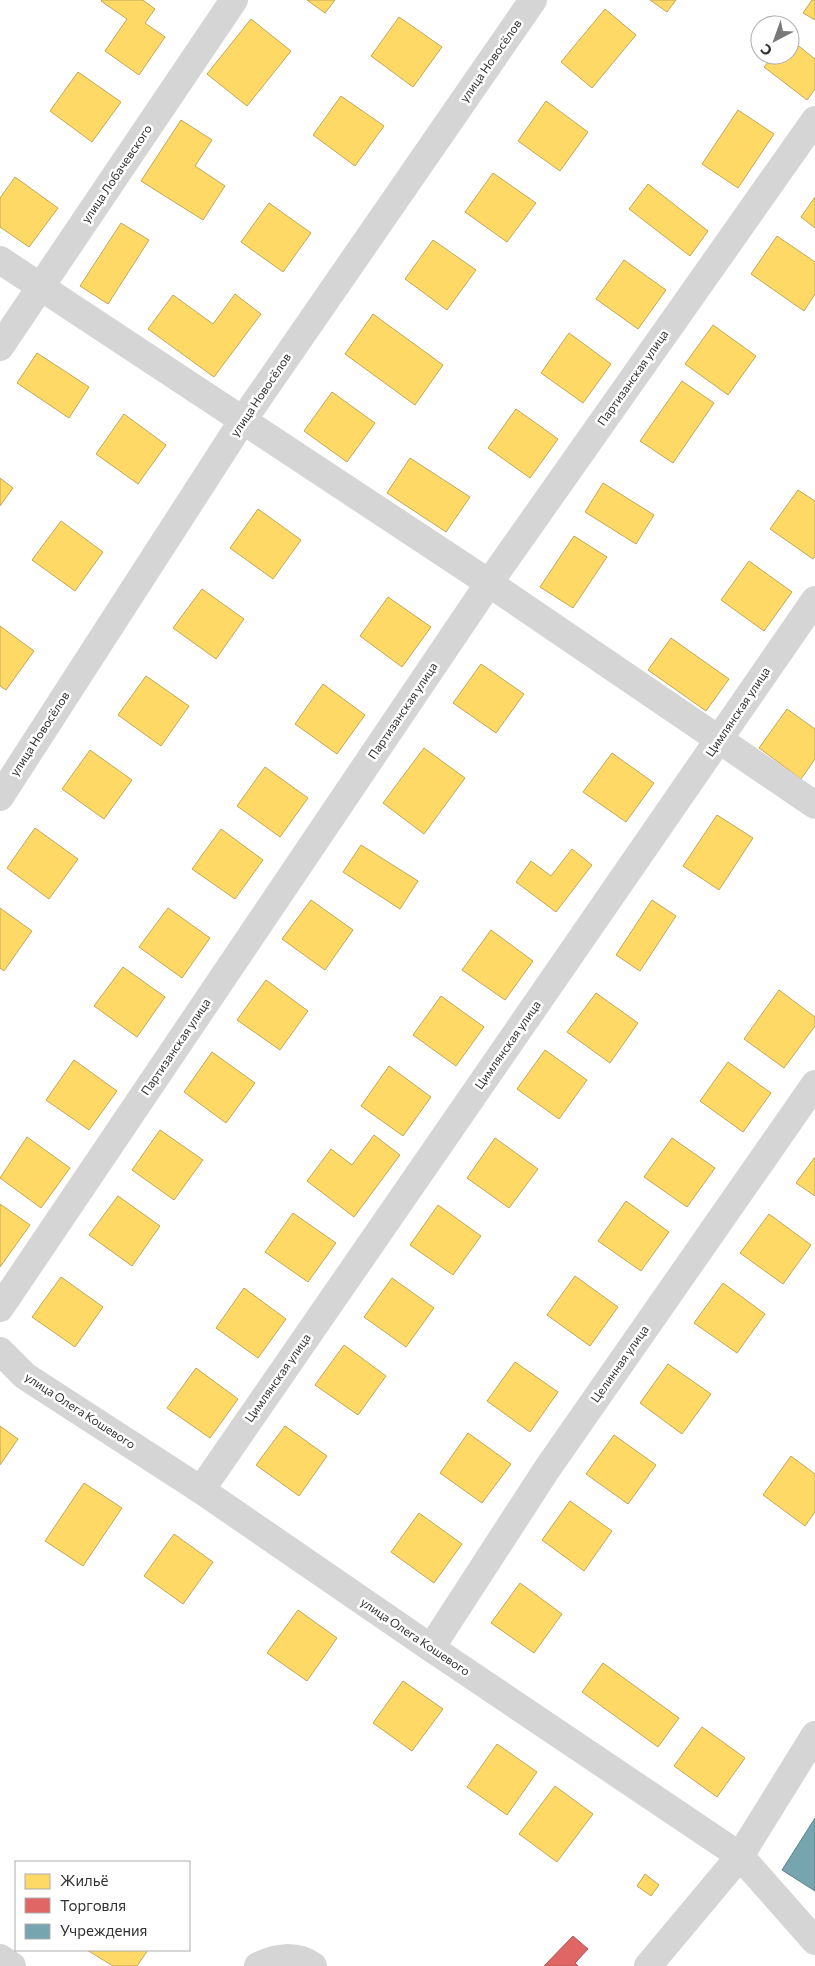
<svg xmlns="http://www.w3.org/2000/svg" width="815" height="1966" font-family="Commissioner,sans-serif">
  <rect width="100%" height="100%" fill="#fff"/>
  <g fill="#ffd966" stroke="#c1a756">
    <path d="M 102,0 L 143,0 L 155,9 L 145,23 L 165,37 L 139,75 L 105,51 L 127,19 L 101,1 Z"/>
    <path d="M 307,0 L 335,0 L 325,13 Z"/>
    <path d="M 650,0 L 676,0 L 667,12 Z"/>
    <path d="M 812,0 L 815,0 L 815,20 L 803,13 Z"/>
    <path d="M 605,9 L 636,35 L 592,88 L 561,62 Z"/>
    <path d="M 399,17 L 442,47 L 413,87 L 371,56 Z"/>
    <path d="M 251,19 L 291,51 L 247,106 L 207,74 Z"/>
    <path d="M 790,39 L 815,59 L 815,89 L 807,100 L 764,67 L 774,55 L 790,55 Z"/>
    <path d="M 78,72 L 121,102 L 92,142 L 50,111 Z"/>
    <path d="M 341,96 L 384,126 L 355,166 L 313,135 Z"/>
    <path d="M 546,101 L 588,132 L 560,171 L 518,141 Z"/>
    <path d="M 738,110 L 774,134 L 738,188 L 702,164 Z"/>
    <path d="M 181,120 L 212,140 L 195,166 L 225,186 L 203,220 L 141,181 Z"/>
    <path d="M 493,173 L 536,203 L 507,242 L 465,212 Z"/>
    <path d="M 15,177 L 58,208 L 29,247 L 0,227 L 0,198 Z"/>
    <path d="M 648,184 L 708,231 L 690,256 L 629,209 Z"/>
    <path d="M 815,197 L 815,228 L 801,217 Z"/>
    <path d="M 269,203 L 311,233 L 283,272 L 241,242 Z"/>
    <path d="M 121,223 L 149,240 L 108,304 L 80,286 Z"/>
    <path d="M 777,236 L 815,262 L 815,294 L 804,311 L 751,274 Z"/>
    <path d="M 433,240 L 476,270 L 447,310 L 405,279 Z"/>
    <path d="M 624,260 L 666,290 L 638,329 L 596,299 Z"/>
    <path d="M 235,294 L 261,314 L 214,377 L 148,329 L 173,295 L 213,324 Z"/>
    <path d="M 373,314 L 443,365 L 415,405 L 345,354 Z"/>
    <path d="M 713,325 L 756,356 L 728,395 L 685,364 Z"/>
    <path d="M 569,333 L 611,364 L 583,403 L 541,373 Z"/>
    <path d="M 37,353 L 89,387 L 69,418 L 17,383 Z"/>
    <path d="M 682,381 L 714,403 L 673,463 L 640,441 Z"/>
    <path d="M 332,392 L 375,423 L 347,462 L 304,431 Z"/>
    <path d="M 516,409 L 558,439 L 530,478 L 488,448 Z"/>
    <path d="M 124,414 L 166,445 L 138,484 L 96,454 Z"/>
    <path d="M 410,458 L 470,497 L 446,532 L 387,493 Z"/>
    <path d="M 0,478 L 13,488 L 0,506 Z"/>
    <path d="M 603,483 L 654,515 L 636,544 L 585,512 Z"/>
    <path d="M 798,490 L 815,501 L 815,556 L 813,559 L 770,529 Z"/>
    <path d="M 258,509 L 301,540 L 273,579 L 230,548 Z"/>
    <path d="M 61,521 L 103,552 L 75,591 L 32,560 Z"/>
    <path d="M 574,536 L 607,557 L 573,608 L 540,587 Z"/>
    <path d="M 749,561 L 792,592 L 764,631 L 721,600 Z"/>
    <path d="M 202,589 L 244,619 L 216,659 L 173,628 Z"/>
    <path d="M 388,597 L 431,627 L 402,667 L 360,636 Z"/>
    <path d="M 0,626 L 34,651 L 6,690 L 0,686 Z"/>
    <path d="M 671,638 L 729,679 L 706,711 L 648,670 Z"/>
    <path d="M 481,664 L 524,694 L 496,733 L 453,703 Z"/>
    <path d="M 146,676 L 189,706 L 161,746 L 118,715 Z"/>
    <path d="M 323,684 L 365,715 L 337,754 L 295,724 Z"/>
    <path d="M 787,709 L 815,729 L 815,759 L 801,779 L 759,748 Z"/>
    <path d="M 424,748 L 465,778 L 424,834 L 383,803 Z"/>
    <path d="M 90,750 L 132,780 L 104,819 L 62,789 Z"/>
    <path d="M 612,753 L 654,783 L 626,822 L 583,792 Z"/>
    <path d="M 265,767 L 308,798 L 280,837 L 237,806 Z"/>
    <path d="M 717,815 L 753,838 L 719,890 L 683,866 Z"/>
    <path d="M 35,828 L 78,859 L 49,899 L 7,868 Z"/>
    <path d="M 221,829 L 263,860 L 235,899 L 192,869 Z"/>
    <path d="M 361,845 L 418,881 L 400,909 L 343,872 Z"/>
    <path d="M 572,849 L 592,865 L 556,912 L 516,882 L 531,861 L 551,876 Z"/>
    <path d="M 311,900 L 353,930 L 325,970 L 282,939 Z"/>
    <path d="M 652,900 L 676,916 L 640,971 L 616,955 Z"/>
    <path d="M 0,908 L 32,931 L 4,971 L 0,968 Z"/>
    <path d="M 168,908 L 210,938 L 182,978 L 139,947 Z"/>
    <path d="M 491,930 L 533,961 L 505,1000 L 462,970 Z"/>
    <path d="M 123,967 L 165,997 L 137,1037 L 94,1006 Z"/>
    <path d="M 266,980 L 308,1011 L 280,1050 L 237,1020 Z"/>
    <path d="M 779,990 L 815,1017 L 815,1026 L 784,1068 L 744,1039 Z"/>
    <path d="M 596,993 L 638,1023 L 610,1063 L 567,1032 Z"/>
    <path d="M 441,996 L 484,1027 L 456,1066 L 413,1035 Z"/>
    <path d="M 545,1050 L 587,1080 L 559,1119 L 517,1089 Z"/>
    <path d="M 212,1052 L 255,1083 L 226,1123 L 184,1092 Z"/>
    <path d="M 74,1060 L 117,1091 L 89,1130 L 46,1100 Z"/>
    <path d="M 728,1062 L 771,1093 L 743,1132 L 700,1101 Z"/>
    <path d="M 389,1066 L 431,1097 L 403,1136 L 361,1106 Z"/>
    <path d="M 160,1130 L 203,1160 L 174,1200 L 132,1170 Z"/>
    <path d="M 374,1135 L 400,1155 L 354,1217 L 307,1181 L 331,1149 L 352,1165 Z"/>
    <path d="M 27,1137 L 70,1168 L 41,1208 L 0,1178 Z"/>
    <path d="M 495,1138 L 538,1169 L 509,1208 L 467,1178 Z"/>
    <path d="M 672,1138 L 715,1168 L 687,1207 L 644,1177 Z"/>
    <path d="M 815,1157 L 815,1196 L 796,1183 Z"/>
    <path d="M 118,1196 L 160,1226 L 132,1266 L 89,1235 Z"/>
    <path d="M 626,1201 L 669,1232 L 641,1271 L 598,1241 Z"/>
    <path d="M 0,1204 L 30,1225 L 0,1267 Z"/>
    <path d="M 438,1205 L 481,1236 L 453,1275 L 410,1245 Z"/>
    <path d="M 293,1213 L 336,1243 L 308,1282 L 265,1252 Z"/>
    <path d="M 769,1214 L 811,1245 L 783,1284 L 740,1253 Z"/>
    <path d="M 575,1276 L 618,1307 L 590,1346 L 547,1315 Z"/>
    <path d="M 61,1277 L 103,1307 L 75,1347 L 32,1317 Z"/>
    <path d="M 392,1278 L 434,1308 L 406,1347 L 364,1317 Z"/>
    <path d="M 723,1283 L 765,1314 L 737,1353 L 694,1323 Z"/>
    <path d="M 244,1288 L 286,1319 L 258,1358 L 216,1328 Z"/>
    <path d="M 344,1345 L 386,1376 L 358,1415 L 315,1385 Z"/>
    <path d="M 515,1362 L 558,1392 L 530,1432 L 487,1401 Z"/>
    <path d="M 668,1364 L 711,1394 L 682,1434 L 640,1403 Z"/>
    <path d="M 196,1368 L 238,1399 L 210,1438 L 167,1408 Z"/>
    <path d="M 0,1426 L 18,1439 L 0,1465 Z"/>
    <path d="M 285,1426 L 327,1456 L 299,1496 L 256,1465 Z"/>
    <path d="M 468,1433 L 511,1464 L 482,1503 L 440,1473 Z"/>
    <path d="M 614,1435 L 656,1465 L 628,1504 L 586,1474 Z"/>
    <path d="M 791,1456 L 815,1474 L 815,1512 L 805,1526 L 763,1495 Z"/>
    <path d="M 84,1483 L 122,1508 L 83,1566 L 45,1541 Z"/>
    <path d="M 570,1501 L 612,1531 L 584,1571 L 542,1540 Z"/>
    <path d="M 419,1513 L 462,1544 L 434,1583 L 391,1552 Z"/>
    <path d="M 174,1534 L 213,1562 L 183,1604 L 144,1576 Z"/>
    <path d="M 520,1583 L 562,1614 L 534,1653 L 491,1623 Z"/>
    <path d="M 298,1610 L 337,1638 L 307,1681 L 267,1653 Z"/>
    <path d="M 603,1663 L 679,1718 L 658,1747 L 582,1692 Z"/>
    <path d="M 403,1681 L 443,1709 L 412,1751 L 373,1723 Z"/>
    <path d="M 702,1727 L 745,1758 L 717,1797 L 674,1766 Z"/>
    <path d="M 497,1744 L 537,1772 L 507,1815 L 467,1787 Z"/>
    <path d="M 555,1786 L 593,1814 L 557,1862 L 519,1834 Z"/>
    <path d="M 645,1874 L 659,1885 L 651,1896 L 637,1886 Z"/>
    <path d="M 87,1950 L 148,1950 L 137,1966 L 113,1966 Z"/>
  </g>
  <path fill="#e06666" stroke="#ac5656" d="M 573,1936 L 588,1949 L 575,1963 L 578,1966 L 544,1966 Z"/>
  <path fill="#76a5af" stroke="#618289" d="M 815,1818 L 815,1891 L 782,1870 Z"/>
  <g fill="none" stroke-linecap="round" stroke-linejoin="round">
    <g stroke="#d5d5d5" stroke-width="28">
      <path d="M 0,260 L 489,583 L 815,805"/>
      <path d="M 0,347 L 234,0"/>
      <path d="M 0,797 L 243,420 L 533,0"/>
      <path d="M 0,1308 L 489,583 L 815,120"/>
      <path d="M 0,1351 L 25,1376 L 201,1490 L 431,1648 L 740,1856 L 815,1941"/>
      <path d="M 201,1490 L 815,600"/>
      <path d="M 431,1648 L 547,1469 L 815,1084"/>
      <path d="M 0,1958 L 12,1966"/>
      <path d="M 258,1966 C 276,1957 296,1954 313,1966"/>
      <path d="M 648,1966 L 740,1856 L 815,1735"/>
    </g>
  </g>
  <g text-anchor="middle" stroke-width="5" stroke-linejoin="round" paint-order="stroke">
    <g font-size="12" fill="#313131" stroke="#fff">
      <text transform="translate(491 61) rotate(-55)" y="4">улица Новосёлов</text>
      <text transform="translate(117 174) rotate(-56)" y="4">улица Лобачевского</text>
      <text transform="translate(633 378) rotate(-55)" y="4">Партизанская улица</text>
      <text transform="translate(261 395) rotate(-56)" y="4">улица Новосёлов</text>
      <text transform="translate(403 711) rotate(-56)" y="4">Партизанская улица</text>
      <text transform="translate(738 712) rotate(-56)" y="4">Цимлянская улица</text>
      <text transform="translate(40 734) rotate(-57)" y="4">улица Новосёлов</text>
      <text transform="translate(508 1045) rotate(-55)" y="4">Цимлянская улица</text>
      <text transform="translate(176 1047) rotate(-56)" y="4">Партизанская улица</text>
      <text transform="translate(620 1364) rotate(-55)" y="4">Целинная улица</text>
      <text transform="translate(278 1378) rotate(-55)" y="4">Цимлянская улица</text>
      <text transform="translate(80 1411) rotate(33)" y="4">улица Олега Кошевого</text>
      <text transform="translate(415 1637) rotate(34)" y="4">улица Олега Кошевого</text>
    </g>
  </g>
  <rect x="15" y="1861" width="175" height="90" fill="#ffffff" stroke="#adadad"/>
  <rect x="25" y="1874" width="25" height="15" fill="#ffd966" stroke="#adadad"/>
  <text x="60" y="1886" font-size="15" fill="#313131">Жильё</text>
  <rect x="25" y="1898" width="25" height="15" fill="#e06666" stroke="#adadad"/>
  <text x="60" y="1911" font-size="15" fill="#313131">Торговля</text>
  <rect x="25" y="1924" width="25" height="15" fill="#76a5af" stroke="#adadad"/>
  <text x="60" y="1936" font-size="15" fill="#313131">Учреждения</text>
  <g transform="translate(775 40) rotate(221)"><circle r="24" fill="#ffffff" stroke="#adadad"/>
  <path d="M0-4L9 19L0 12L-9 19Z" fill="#797979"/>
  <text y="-8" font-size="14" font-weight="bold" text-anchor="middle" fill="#313131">С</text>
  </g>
</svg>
